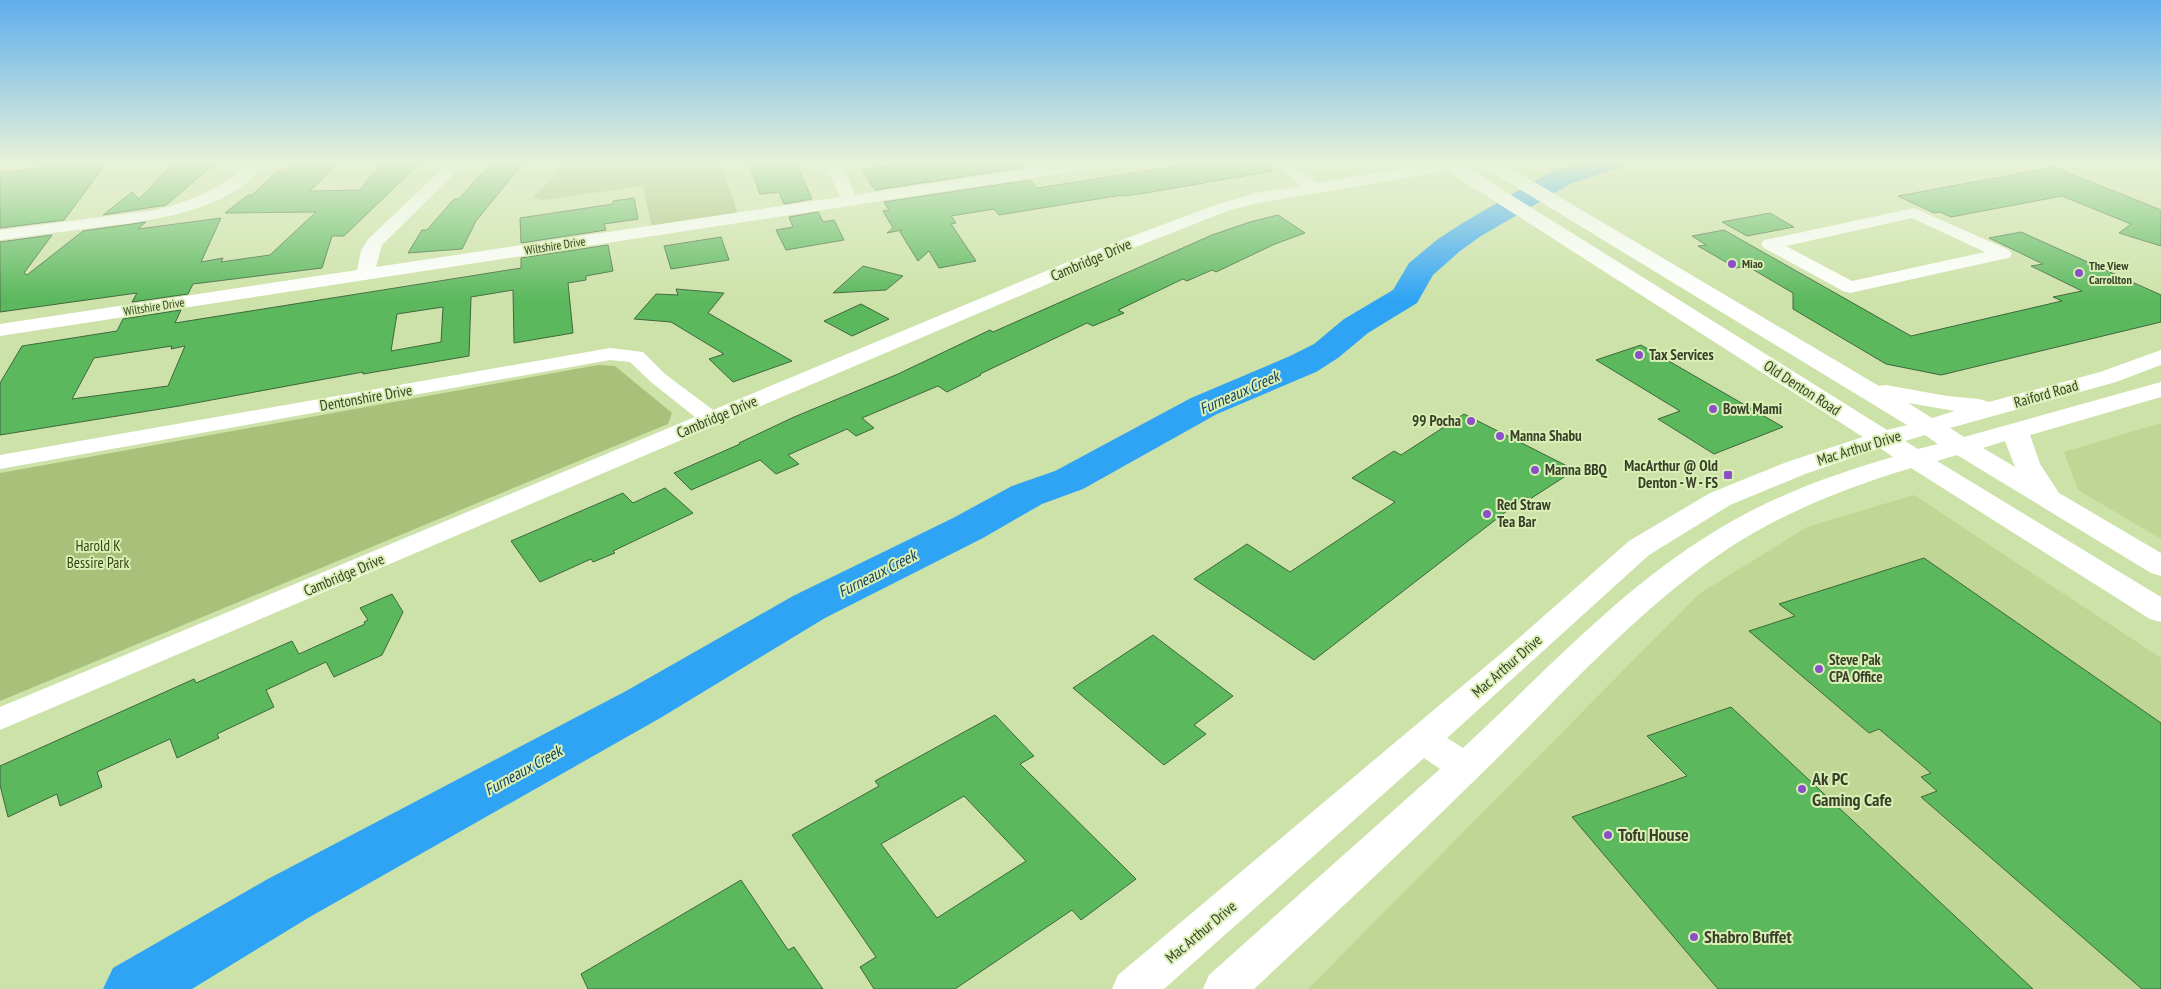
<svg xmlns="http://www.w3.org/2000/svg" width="2161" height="989" font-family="'PT Sans Narrow',sans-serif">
  <rect width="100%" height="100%" fill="#cde2a8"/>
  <g fill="#bfd695">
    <path d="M 2161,423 L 2161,539 L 2078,490 L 2064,452 Z"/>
    <path d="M 1914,495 L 2161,658 L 2161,989 L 1308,989 L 1699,594 L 1807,527 Z"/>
  </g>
  <g fill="#a8c07a">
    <path d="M 569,161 L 720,161 L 737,211 L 735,214 L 652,227 L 643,186 L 543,200 L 533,198 L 565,163 Z"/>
    <path d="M 598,365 L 615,366 L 672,413 L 668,424 L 0,701 L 0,473 Z"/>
  </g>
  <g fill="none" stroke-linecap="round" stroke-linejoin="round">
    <path fill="#2fa4f5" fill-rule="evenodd" d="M 1585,161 L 1625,161 L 1621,167 L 1570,184 L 1481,236 L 1460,251 L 1433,275 L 1417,303 L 1368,333 L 1338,358 L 1316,372 L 1217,414 L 1083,489 L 1042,504 L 983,538 L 825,618 L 662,717 L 308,918 L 192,989 L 103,989 L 113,968 L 266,880 L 626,691 L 793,596 L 953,518 L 1012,486 L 1055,471 L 1191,398 L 1290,356 L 1314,344 L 1344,319 L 1393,290 L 1409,263 L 1438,239 L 1461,224 L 1550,172 Z"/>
  </g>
  <g fill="#5bb85d" stroke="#3e673e" fill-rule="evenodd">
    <path d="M 66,161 L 108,161 L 64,220 L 0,228 L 0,172 L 27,170 Z"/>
    <path d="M 218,161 L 166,205 L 103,215 L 132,192 L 139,199 L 175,162 Z"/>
    <path d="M 292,161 L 340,161 L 310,191 L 360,190 L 383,161 L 422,161 L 344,236 L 332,236 L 322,268 L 193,284 L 188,294 L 132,302 L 137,293 L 0,312 L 0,242 L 52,235 L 24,273 L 27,275 L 83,231 L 146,222 L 138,229 L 221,218 L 201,262 L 223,258 L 221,262 L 270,255 L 316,212 L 225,213 L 248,195 L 252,195 L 278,171 L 285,171 Z"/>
    <path d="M 492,161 L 525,161 L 476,221 L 462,249 L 408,253 L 422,230 L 427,230 L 454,199 L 459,199 L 480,175 L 482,175 Z"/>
    <path d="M 771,161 L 795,161 L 812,199 L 784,204 L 779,192 L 760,194 L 749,164 Z"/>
    <path d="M 920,161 L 1014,161 L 1020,168 L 875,190 L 862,170 Z"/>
    <path d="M 1212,161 L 1270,161 L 1272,171 L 1146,193 L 1123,196 L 1122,195 L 999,215 L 994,209 L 951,216 L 956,223 L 951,224 L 976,261 L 939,268 L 929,251 L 918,261 L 900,232 L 902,230 L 887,233 L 893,228 L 883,211 L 889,210 L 884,202 L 1030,180 L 1037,188 Z"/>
    <path d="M 2054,167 L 2161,210 L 2161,246 L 2119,233 L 2131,224 L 2062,196 L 1951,217 L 1940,212 L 1934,213 L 1898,196 Z"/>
    <path d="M 634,198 L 638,219 L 604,224 L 606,230 L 521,243 L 520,218 L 613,204 L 613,201 Z"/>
    <path d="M 818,212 L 823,222 L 834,220 L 844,240 L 786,250 L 776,230 L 793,227 L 789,217 Z"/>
    <path d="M 1770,213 L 1794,227 L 1747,236 L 1722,222 Z"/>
    <path d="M 1278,215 L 1305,233 L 1275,244 L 1216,272 L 1212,270 L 1187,281 L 1183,279 L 1118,310 L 1124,313 L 1093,326 L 1087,323 L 980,374 L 981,375 L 947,392 L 938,386 L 862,418 L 874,428 L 856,436 L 847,429 L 788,455 L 799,464 L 776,474 L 760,460 L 691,490 L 674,473 L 740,444 L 739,443 L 794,417 L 898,374 L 990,330 L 993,332 L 1212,235 L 1250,222 Z"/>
    <path d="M 1724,230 L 1911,336 L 2062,301 L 2053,297 L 2082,291 L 2031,266 L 2043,264 L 1989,238 L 2021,232 L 2161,295 L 2161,322 L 1941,375 L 1886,364 L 1793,309 L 1793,293 L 1747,266 L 1736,268 L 1698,246 L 1706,245 L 1692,236 Z"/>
    <path d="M 721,237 L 729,260 L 671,269 L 664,246 Z"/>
    <path d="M 608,245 L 613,271 L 586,276 L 586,280 L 568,283 L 573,333 L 514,343 L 513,290 L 471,297 L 469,356 L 363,374 L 363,372 L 179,406 L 0,435 L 0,383 L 22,346 L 117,331 L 123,319 L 181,310 L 175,323 L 521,268 L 521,258 ZM 443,307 L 441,342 L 391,351 L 397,314 ZM 172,346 L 171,349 L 185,346 L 168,386 L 72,399 L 94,358 Z"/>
    <path d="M 863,266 L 903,276 L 886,290 L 833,293 Z"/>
    <path d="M 676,289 L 724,293 L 708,313 L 792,361 L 733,382 L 709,359 L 724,354 L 671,322 L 634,319 L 656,294 L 678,295 Z"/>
    <path d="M 861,304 L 889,319 L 852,336 L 824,321 Z"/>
    <path d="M 1641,345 L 1783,427 L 1714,454 L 1658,419 L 1680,411 L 1596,360 Z"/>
    <path d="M 1464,414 L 1575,470 L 1530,499 L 1525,497 L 1314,660 L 1194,579 L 1247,544 L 1290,572 L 1395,502 L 1352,478 L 1394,451 L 1401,455 Z"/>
    <path d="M 665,488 L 693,513 L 613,551 L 615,553 L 593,562 L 591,559 L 540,582 L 511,541 L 623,493 L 633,503 Z"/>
    <path d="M 1924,558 L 2161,723 L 2161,989 L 2142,989 L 1921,797 L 1937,791 L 1921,777 L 1931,773 L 1879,729 L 1869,733 L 1749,631 L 1795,616 L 1779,604 Z"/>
    <path d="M 392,594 L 403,612 L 382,655 L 334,677 L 326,662 L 266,690 L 274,707 L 217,734 L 219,738 L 177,758 L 170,739 L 97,772 L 102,787 L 60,806 L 57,794 L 8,817 L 0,785 L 0,766 L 194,679 L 196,683 L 292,641 L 299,654 L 365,624 L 364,622 L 368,620 L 360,608 Z"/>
    <path d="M 1153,635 L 1233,696 L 1194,725 L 1206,734 L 1164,765 L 1073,688 Z"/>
    <path d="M 1731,707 L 2033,989 L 1718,989 L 1572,817 L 1687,776 L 1647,736 Z"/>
    <path d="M 995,715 L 1034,756 L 1020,764 L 1136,879 L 1081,920 L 1072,910 L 955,989 L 874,989 L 860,967 L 876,957 L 792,835 L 879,786 L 875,781 ZM 964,796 L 1026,861 L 937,918 L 881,844 Z"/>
    <path d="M 741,880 L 788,950 L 794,947 L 823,989 L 588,989 L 581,974 Z"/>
  </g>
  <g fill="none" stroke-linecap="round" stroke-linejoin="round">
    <g fill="#fff" fill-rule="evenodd">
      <path d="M 251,161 L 267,161 C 231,213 148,221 91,228 C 60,232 30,236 0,240 L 0,230 L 156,210 C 191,201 225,187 251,161 Z"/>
      <path d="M 451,161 L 467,161 L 382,245 L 376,267 L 840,197 L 824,161 L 840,161 L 855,195 L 1077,161 L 1116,161 L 1114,164 L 1109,166 L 0,336 L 0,324 L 357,270 L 361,251 L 368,239 Z"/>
      <path d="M 1272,161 L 1289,161 L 1317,183 L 1445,161 L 1455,162 L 1458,165 L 1455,168 L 1450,170 L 1258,203 L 1230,210 L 1118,254 L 0,730 L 0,707 L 695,417 L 651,382 L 630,362 L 610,360 L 0,469 L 0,455 L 610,348 L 643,352 L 665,374 L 713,410 L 1106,246 L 1218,204 L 1256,193 L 1301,186 Z"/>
      <path d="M 1914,208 L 2009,250 L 2012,254 L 2009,258 L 2003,259 L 1850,293 L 1843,291 L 1764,248 L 1761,244 L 1764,240 L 1770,239 ZM 1912,218 L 1985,252 L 1852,281 L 1786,246 Z"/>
    </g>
    <path fill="#fff" fill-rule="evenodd" d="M 1435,161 L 1457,161 L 1887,430 L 1907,425 L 1480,165 L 1477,161 L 1499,161 L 1879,386 L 1886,385 L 1947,396 L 1979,399 L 1989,402 L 2100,372 L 2161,350 L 2161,365 L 2116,382 L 1950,428 L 1964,437 L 2161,382 L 2161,397 L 2030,435 L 2040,464 L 2059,493 L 2161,553 L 2161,576 L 2151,573 L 1957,455 L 1937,461 L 2161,597 L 2161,622 L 2150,619 L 1911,468 C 1848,487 1787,511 1732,546 C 1636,609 1559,699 1477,778 C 1404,850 1329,919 1254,989 L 1203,989 L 1209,975 L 1440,769 L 1424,758 L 1164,989 L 1112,989 L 1118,975 L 1504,651 L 1629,541 L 1710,493 L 1787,462 L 1863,437 L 1438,165 ZM 1908,403 L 1955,411 L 1932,418 ZM 1925,435 L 1938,444 L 1918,449 L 1905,441 ZM 2005,441 L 2015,467 L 1983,448 ZM 1880,448 L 1893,457 C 1830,475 1768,498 1712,533 C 1618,591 1543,674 1463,748 L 1447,738 L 1649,555 L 1730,505 L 1805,474 Z"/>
  </g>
  <linearGradient id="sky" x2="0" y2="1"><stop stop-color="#5eaeed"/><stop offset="0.54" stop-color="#e8f2d8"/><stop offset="1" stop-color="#e8f2d8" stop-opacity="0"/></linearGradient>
  <rect width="2161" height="300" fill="url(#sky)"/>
  <g fill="#8b50c7" stroke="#daefb5" stroke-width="2">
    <circle cx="1732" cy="264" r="5"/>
    <circle cx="2079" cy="273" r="5"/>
    <circle cx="1639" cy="355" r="5"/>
    <circle cx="1713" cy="409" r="5"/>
    <circle cx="1471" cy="421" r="5"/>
    <circle cx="1500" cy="436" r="5"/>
    <circle cx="1535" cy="470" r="5"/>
    <rect x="1723" y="470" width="10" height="10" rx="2.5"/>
    <circle cx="1487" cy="514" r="5"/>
    <circle cx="1819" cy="669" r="5"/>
    <circle cx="1802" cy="789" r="5"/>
    <circle cx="1608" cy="835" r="5"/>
    <circle cx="1694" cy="937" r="5"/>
  </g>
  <g text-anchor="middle" stroke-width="4" stroke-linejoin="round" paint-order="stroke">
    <g font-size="12" fill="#384029" stroke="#daefb5">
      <text transform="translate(555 246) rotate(-9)" y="4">Wiltshire Drive</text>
      <text transform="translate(154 307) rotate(-9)" y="4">Wiltshire Drive</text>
    </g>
    <g font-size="12" font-weight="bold" fill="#384029" stroke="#daefb5" text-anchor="start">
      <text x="1742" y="268">Miao</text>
      <text x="2089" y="270">The View<tspan x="2089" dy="14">Carrollton</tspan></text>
    </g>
    <g font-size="15" fill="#384029" stroke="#daefb5">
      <text transform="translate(1091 260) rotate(-23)" y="5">Cambridge Drive</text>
      <text transform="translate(1802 388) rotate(33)" y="5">Old Denton Road</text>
      <text transform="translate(2046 394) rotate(-16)" y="5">Raiford Road</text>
      <text transform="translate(366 398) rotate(-10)" y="5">Dentonshire Drive</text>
      <text transform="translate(717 417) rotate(-23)" y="5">Cambridge Drive</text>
      <text transform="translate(1859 448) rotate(-17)" y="5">Mac Arthur Drive</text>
      <text transform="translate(344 575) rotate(-23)" y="5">Cambridge Drive</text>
      <text transform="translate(1507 666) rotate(-41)" y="5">Mac Arthur Drive</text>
      <text transform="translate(1201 932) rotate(-40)" y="5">Mac Arthur Drive</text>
    </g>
    <g font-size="15" font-weight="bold" fill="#384029" stroke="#daefb5" text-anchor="start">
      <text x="1649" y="360">Tax Services</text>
      <text x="1723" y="414">Bowl Mami</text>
      <text x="1461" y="426" text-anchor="end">99 Pocha</text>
      <text x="1510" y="441">Manna Shabu</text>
      <text x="1718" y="471" text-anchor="end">MacArthur @ Old<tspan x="1718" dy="17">Denton - W - FS</tspan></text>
      <text x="1545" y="475">Manna BBQ</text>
      <text x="1497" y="510">Red Straw<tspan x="1497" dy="17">Tea Bar</tspan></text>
      <text x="1829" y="665">Steve Pak<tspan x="1829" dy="17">CPA Office</tspan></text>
    </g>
    <g font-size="15" fill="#354312" stroke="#daefb5">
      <text x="98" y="551">Harold K<tspan x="98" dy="17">Bessire Park</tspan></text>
    </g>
    <g font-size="16" font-style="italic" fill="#144061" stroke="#daefb5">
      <text transform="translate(1239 392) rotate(-24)" y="6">Furneaux Creek</text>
      <text transform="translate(877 573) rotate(-27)" y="6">Furneaux Creek</text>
      <text transform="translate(523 770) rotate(-29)" y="6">Furneaux Creek</text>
    </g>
    <g font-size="18" font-weight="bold" fill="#384029" stroke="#daefb5" text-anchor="start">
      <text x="1812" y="785">Ak PC<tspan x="1812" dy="21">Gaming Cafe</tspan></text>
      <text x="1618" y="841">Tofu House</text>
      <text x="1704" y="943">Shabro Buffet</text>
    </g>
  </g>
</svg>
